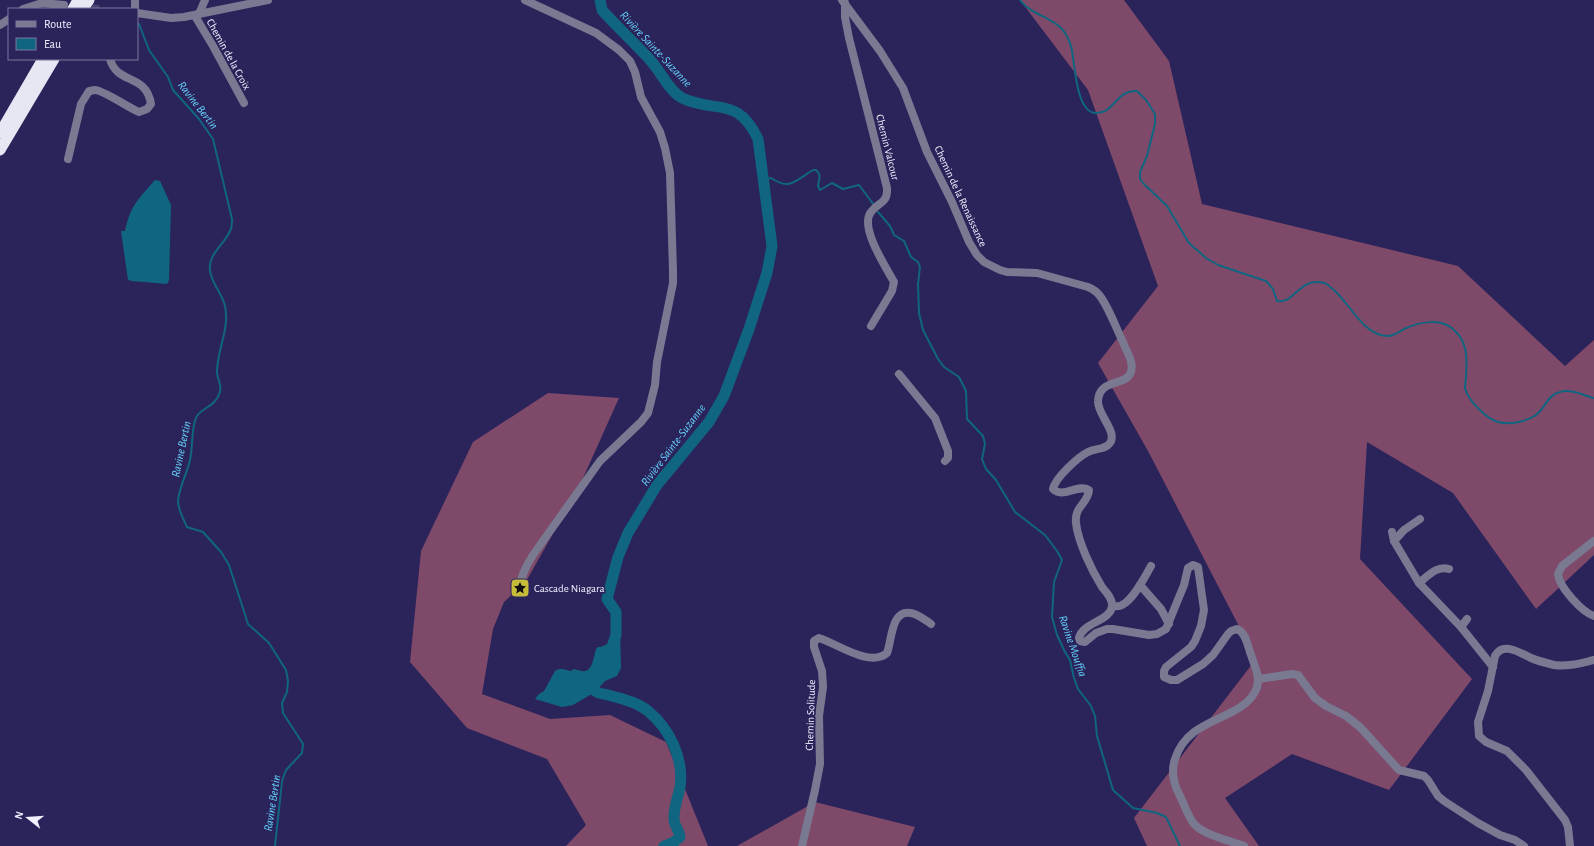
<svg xmlns="http://www.w3.org/2000/svg" width="1594" height="846" font-family="'Alegreya Sans',sans-serif">
  <rect width="100%" height="100%" fill="#2b245b"/>
  <g fill="#7f4969">
    <path d="M 1020,0 L 1124,0 L 1169,61 L 1202,204 L 1458,266 L 1565,366 L 1594,340 L 1594,555 L 1536,609 L 1453,493 L 1367,442 L 1360,559 L 1472,679 L 1389,790 L 1292,754 L 1225,798 L 1259,846 L 1147,846 L 1134,818 L 1256,659 L 1148,451 L 1098,363 L 1158,286 L 1088,90 Z"/>
    <path d="M 548,393 L 619,398 L 579,487 L 523,587 L 520,587 L 504,602 L 493,629 L 482,694 L 550,719 L 610,715 L 666,742 L 708,846 L 566,846 L 586,825 L 547,759 L 467,728 L 410,662 L 421,551 L 473,442 Z"/>
    <path d="M 815,802 L 915,827 L 907,846 L 737,846 Z"/>
  </g>
  <g fill="#106680">
    <path d="M 155,180 L 160,181 L 171,205 L 169,280 L 167,284 L 132,281 L 128,280 L 121,231 L 125,231 C 131,204 138,200 155,180 Z"/>
    <path d="M 615,629 L 620,630 L 621,668 L 617,676 L 605,681 L 595,692 L 573,705 L 562,707 L 535,699 L 539,694 L 544,691 L 555,671 C 561,667 565,670 571,671 L 573,670 L 572,669 C 576,669 581,672 585,671 C 593,670 594,655 596,649 L 598,647 C 608,647 613,639 615,629 Z"/>
  </g>
  <g fill="none" stroke-linecap="round" stroke-linejoin="round">
    <g stroke="#106680" stroke-width="2">
      <path d="M 1020,0 C 1035,20 1062,15 1071,46 C 1075,60 1075,113 1096,113 C 1114,114 1117,89 1137,91 L 1146,100 L 1155,114 L 1155,124 L 1147,156 L 1140,172 L 1140,179 L 1144,184 L 1167,206 L 1189,243 L 1206,258 L 1218,265 L 1266,281 L 1273,289 L 1277,301 C 1294,305 1300,276 1324,283 C 1328,284 1331,288 1334,290 C 1350,304 1364,336 1388,336 C 1394,336 1399,332 1404,329 C 1419,322 1442,317 1455,331 C 1468,343 1467,360 1466,376 C 1466,380 1465,384 1465,388 C 1467,397 1474,404 1480,410 C 1485,415 1491,420 1498,422 C 1509,425 1526,422 1536,415 C 1548,405 1547,393 1565,391 C 1576,390 1584,396 1594,398"/>
      <path d="M 137,24 L 139,24 L 149,50 L 168,77 L 173,90 L 199,119 L 213,139 L 232,219 C 232,223 232,228 230,231 C 224,245 208,254 210,270 C 211,283 222,293 225,306 C 230,329 217,349 217,372 C 217,379 222,384 220,392 C 216,406 202,408 197,416 C 191,425 193,448 190,460 C 187,474 179,487 178,501 C 178,510 183,518 187,527 L 203,532 L 221,552 L 229,565 L 248,624 L 269,643 L 286,670 L 288,681 L 287,692 L 282,703 L 283,713 L 303,744 L 302,753 L 286,770 L 282,781 L 275,846"/>
      <path d="M 764,180 L 771,178 C 790,191 796,180 813,170 L 816,170 C 822,175 819,179 818,186 L 820,190 L 832,183 L 843,189 L 859,185 L 874,205"/>
      <path d="M 878,212 L 890,226 L 894,235 L 904,241 L 911,257 L 918,262 L 920,267 L 918,284 L 919,313 L 923,330 L 938,359 L 944,367 L 959,377 L 966,391 L 967,419 L 983,436 L 985,444 L 982,459 L 986,469 L 996,480 L 1015,512 L 1045,535 L 1057,551 L 1062,560 L 1054,582 L 1052,617 L 1057,635 L 1065,652 L 1070,660 L 1074,678 L 1078,689 L 1091,706 L 1095,716 L 1097,736 L 1113,790 L 1133,808 L 1157,813 L 1166,817 L 1180,846"/>
    </g>
    <g stroke="#106680" stroke-width="11">
      <path d="M 600,0 L 602,10 C 618,28 635,43 651,61 C 661,72 669,91 682,98 C 716,114 737,95 758,139 L 772,246 L 767,273 L 749,329 L 724,396 L 709,422 L 657,485 L 628,533 L 618,557 L 607,599 L 616,612 L 616,635 L 613,644"/>
      <path d="M 590,679 C 590,684 592,690 597,692 C 600,694 605,694 608,695 C 622,699 637,702 648,711 C 670,729 684,759 680,787 C 678,797 674,807 674,817 C 673,825 679,829 680,837 L 674,842 L 664,846"/>
    </g>
    <path stroke="#494374" stroke-width="8" stroke-dasharray="8 4" stroke-linecap="butt" d="M 80,7 L 99,9"/>
    <g stroke="#797992" stroke-width="8">
      <path d="M 842,0 L 880,51 L 903,88 L 927,152 L 952,202 L 969,242 L 977,255 L 984,262 L 1000,270 L 1007,272 L 1037,273 L 1088,287 C 1093,289 1097,292 1100,296 C 1109,308 1116,328 1123,342 C 1125,349 1130,355 1131,362 C 1132,365 1132,371 1130,374 C 1124,386 1099,379 1098,401 C 1097,414 1118,432 1110,443 C 1105,450 1095,448 1088,452 C 1078,457 1055,478 1053,489 C 1063,499 1078,483 1089,490 C 1088,504 1074,506 1076,523 C 1078,542 1092,571 1102,587 C 1106,592 1113,599 1112,606 C 1111,621 1083,622 1079,638 L 1080,641 L 1085,642 L 1096,633 L 1107,629 L 1113,629 L 1149,635 L 1157,634 L 1166,629 L 1184,585 L 1188,568 L 1193,565 L 1198,567 L 1204,610 L 1201,626 L 1195,641 L 1191,647 L 1166,667 L 1164,671 L 1164,677 L 1171,680 L 1177,680 L 1203,664 L 1213,655 L 1228,634 L 1231,631 L 1237,629 C 1246,632 1248,647 1251,655 C 1255,667 1262,680 1255,692 C 1238,722 1189,716 1175,759 C 1171,771 1173,782 1179,794 C 1184,803 1187,815 1194,824 C 1204,835 1230,841 1244,846"/>
      <path d="M 845,3 L 845,17 L 849,38 L 887,188 C 888,204 878,202 871,212 C 859,227 886,267 894,282 L 892,291 L 871,326"/>
      <path d="M 23,9 L 42,3 L 64,5"/>
      <path d="M 135,9 L 135,0"/>
      <path d="M 137,13 L 171,18 L 184,17 L 268,0"/>
      <path d="M 199,14 L 205,0"/>
      <path d="M 195,16 L 213,46 L 244,103"/>
      <path d="M 0,25 L 9,19"/>
      <path d="M 68,159 L 81,104 L 89,91 C 91,91 93,90 95,90 C 103,90 129,108 139,112 L 147,109 L 151,104 C 146,73 117,85 110,59"/>
      <path d="M 899,374 L 935,418 L 948,451 L 948,458 L 945,461"/>
      <path d="M 1392,532 L 1394,541 L 1419,583 L 1461,627 L 1493,667"/>
      <path d="M 1394,541 L 1404,530 L 1420,519"/>
      <path d="M 1594,541 L 1562,566 L 1558,574 C 1559,587 1582,612 1594,616"/>
      <path d="M 1419,583 C 1428,576 1437,565 1449,569"/>
      <path d="M 1140,585 L 1161,609 L 1169,624"/>
      <path d="M 520,587 C 521,575 527,565 533,555 L 600,461 L 641,422 L 648,413 L 655,385 L 657,362 L 673,283 L 673,271 L 670,173 L 665,148 L 660,132 L 641,97 L 635,72 L 630,61 L 619,50 L 596,33 L 525,0"/>
      <path d="M 1112,606 C 1116,606 1119,607 1122,605 C 1133,600 1145,577 1151,566"/>
      <path d="M 1461,627 L 1467,619"/>
      <path d="M 1259,679 L 1292,674 L 1298,675 L 1315,698 L 1326,706 L 1346,716 L 1360,727 L 1399,770 L 1424,776 L 1428,780 L 1438,796 L 1444,801 L 1478,823 L 1500,835 L 1515,840 L 1524,846"/>
      <path d="M 802,846 L 815,790 L 820,764 L 819,716 L 823,687 L 822,671 L 814,647 L 814,641 L 819,638 C 836,643 870,668 887,653 C 892,640 891,609 911,613 C 918,614 925,620 931,624"/>
      <path d="M 1570,846 L 1568,827 L 1565,820 L 1526,770 L 1507,751 L 1486,742 L 1479,736 L 1478,722 L 1488,691 L 1495,656 C 1503,641 1520,653 1531,658 C 1538,661 1546,663 1554,665 C 1568,667 1581,663 1594,660"/>
    </g>
    <g stroke="#e7e7f4" stroke-width="11">
      <path d="M 73,9 L 78,0"/>
      <path d="M 83,9 L 89,0"/>
      <path d="M 0,133 L 43,59"/>
      <path d="M 0,150 L 54,59"/>
    </g>
  </g>
  <defs>
    <g id="sight-square" transform="scale(1)"><rect x="-9" y="-9" width="18" height="18" rx="4" fill="#c6bc3c" stroke="#2b245b"/><path d="M0-6L1.8-2.2L6-1.7L2.9 1.2L3.7 5.4L0 3.3L-3.7 5.4L-2.9 1.2L-6-1.7L-1.8-2.2Z" fill="#111"/></g>
  </defs>
  <g fill-rule="evenodd">
    <use href="#sight-square" x="520" y="588"/>
  </g>
  <g text-anchor="middle" stroke-width="3.5" stroke-linejoin="round" paint-order="stroke">
    <g font-size="11" fill="#f0f1ff" stroke="#2b245b">
      <text transform="translate(229 54) rotate(61)" y="4">Chemin de la Croix</text>
      <text transform="translate(888 147) rotate(76)" y="4">Chemin Valcour</text>
      <text transform="translate(961 196) rotate(65)" y="4">Chemin de la Renaissance</text>
      <text transform="translate(810 715) rotate(-88)" y="4">Chemin Solitude</text>
    </g>
    <g font-size="11" fill="#f0f1ff" stroke="#2b245b" text-anchor="start">
      <text x="534" y="592">Cascade Niagara</text>
    </g>
    <g font-size="12" font-style="italic" fill="#64d2fa" stroke="#2b245b">
      <text transform="translate(656 49) rotate(47)" y="4">Rivière Sainte-Suzanne</text>
      <text transform="translate(198 105) rotate(52)" y="4">Ravine Bertin</text>
      <text transform="translate(673 445) rotate(-53)" y="4">Rivière Sainte-Suzanne</text>
      <text transform="translate(181 449) rotate(-78)" y="4">Ravine Bertin</text>
      <text transform="translate(1073 646) rotate(71)" y="4">Ravine Mouffia</text>
      <text transform="translate(272 803) rotate(-81)" y="4">Ravine Bertin</text>
    </g>
  </g>
  <rect x="8" y="8" width="130" height="52" fill="#2b245b" stroke="#7a769d"/>
  <rect x="16" y="21" width="20" height="6" fill="#797992" stroke="#7a769d"/>
  <text x="44" y="28" font-size="12" fill="#f0f1ff">Route</text>
  <rect x="16" y="38" width="20" height="12" fill="#106680" stroke="#7a769d"/>
  <text x="44" y="48" font-size="12" fill="#f0f1ff">Eau</text>
  <g transform="translate(28 818) rotate(287)" stroke="#2b245b" stroke-width="3" paint-order="stroke">
  <path d="M0-3L7 15L0 10L-7 15Z" fill="#f0f1ff"/>
  <text y="-6" font-size="11" font-weight="bold" text-anchor="middle" fill="#f0f1ff">N</text>
  </g>
</svg>
